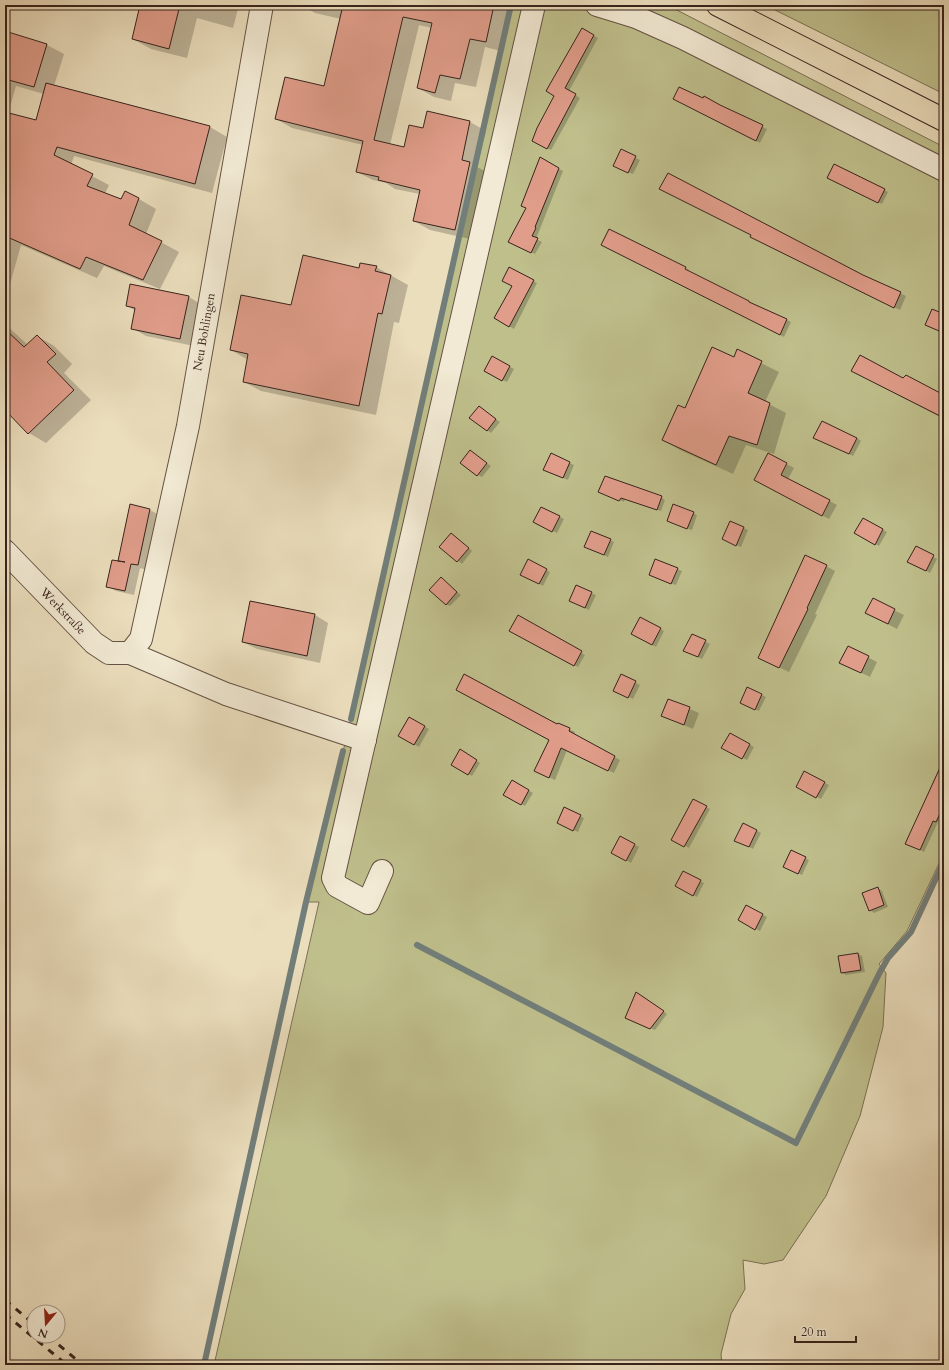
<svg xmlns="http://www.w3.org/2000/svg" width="949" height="1370" font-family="Cardo,serif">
  <rect width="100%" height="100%" fill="#ebdebd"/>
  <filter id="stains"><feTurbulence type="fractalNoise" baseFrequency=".005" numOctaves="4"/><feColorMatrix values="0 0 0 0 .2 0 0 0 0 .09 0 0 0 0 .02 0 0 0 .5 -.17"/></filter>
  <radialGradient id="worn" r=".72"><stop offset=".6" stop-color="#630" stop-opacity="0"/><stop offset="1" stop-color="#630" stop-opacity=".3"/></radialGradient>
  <g fill="#bfbf8c" stroke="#7c7154">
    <path d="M 511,5 L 667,5 L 944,147 L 944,853 L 907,931 L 879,964 L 886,973 L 883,1027 L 860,1116 L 826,1196 L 783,1260 L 764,1264 L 743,1260 L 745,1289 L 731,1314 L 721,1354 L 722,1365 L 214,1365 L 319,902 L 306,902 L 351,719 Z"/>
    <path d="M 765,5 L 944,5 L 944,94 Z"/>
  </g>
  <g fill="#0003" fill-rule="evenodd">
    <path d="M 141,5 L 239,5 L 233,28 L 197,18 L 187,58 L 151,49 L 133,39 Z"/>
    <path d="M 301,5 L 511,5 L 501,51 L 485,47 L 476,87 L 455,83 L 451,101 L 434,97 L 418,88 L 432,28 L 419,25 L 390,145 L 405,148 L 424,129 L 428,113 L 470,122 L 486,131 L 477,167 L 485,171 L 470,239 L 430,230 L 414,221 L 420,194 L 395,189 L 386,183 L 373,180 L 357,172 L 363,145 L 292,128 L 276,119 L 325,87 L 341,19 L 315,13 Z"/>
    <path d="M 582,29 L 598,38 L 569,91 L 580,98 L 551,150 L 537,143 Z"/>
    <path d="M 5,32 L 47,45 L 64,54 L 54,86 L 210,127 L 227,137 L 212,193 L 74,156 L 71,165 L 109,185 L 105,194 L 122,201 L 139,199 L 156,209 L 146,234 L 179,252 L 160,289 L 104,266 L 97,278 L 21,245 L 7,295 L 5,297 ZM 16,86 L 44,94 L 37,122 L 8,114 Z"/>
    <path d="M 678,101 L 720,107 L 767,129 L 760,143 Z"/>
    <path d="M 621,151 L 640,160 L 633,174 L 618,168 Z"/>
    <path d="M 540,159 L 563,171 L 536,239 L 542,242 L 535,254 L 514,244 L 527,208 Z"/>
    <path d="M 832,180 L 884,190 L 888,192 L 882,204 Z"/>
    <path d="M 756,240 L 863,276 L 906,296 L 900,310 Z"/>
    <path d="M 607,247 L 685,268 L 689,270 L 689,272 L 791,322 L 784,337 Z"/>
    <path d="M 376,267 L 408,285 L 399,323 L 394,322 L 376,415 L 261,391 L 244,382 L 248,360 L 231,350 L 359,269 Z"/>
    <path d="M 510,268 L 537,283 L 514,329 L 495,318 L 513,286 Z"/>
    <path d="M 189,297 L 202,305 L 194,346 L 146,336 L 132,328 L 136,311 L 127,306 Z"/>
    <path d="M 5,324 L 28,345 L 37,336 L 54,346 L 72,364 L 64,373 L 91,400 L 46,443 L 29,433 L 5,409 Z"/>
    <path d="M 737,351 L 779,372 L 765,402 L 786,413 L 774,454 L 746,445 L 733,474 L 680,450 L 663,440 L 686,409 L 734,358 Z"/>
    <path d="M 492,358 L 514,369 L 507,382 L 485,371 Z"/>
    <path d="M 858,374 L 944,402 L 944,419 Z"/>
    <path d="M 483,410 L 500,422 L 491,433 L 487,430 Z"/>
    <path d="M 857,438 L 861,441 L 853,456 L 819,440 Z"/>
    <path d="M 470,451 L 491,466 L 482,477 L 478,475 Z"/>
    <path d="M 551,454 L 574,465 L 568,480 L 549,472 Z"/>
    <path d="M 768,454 L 794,468 L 788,479 L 837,505 L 829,519 L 762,484 Z"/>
    <path d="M 604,494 L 661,497 L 665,500 L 661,511 L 625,499 L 624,502 Z"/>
    <path d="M 131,506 L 150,510 L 159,515 L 147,570 L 140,568 L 134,595 L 116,591 L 107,586 L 123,563 Z"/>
    <path d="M 541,508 L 564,519 L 557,533 L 538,524 Z"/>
    <path d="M 693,513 L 697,515 L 692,530 L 672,523 Z"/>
    <path d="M 864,519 L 887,532 L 879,546 L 856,533 Z"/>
    <path d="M 731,522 L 748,530 L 741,547 L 727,541 Z"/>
    <path d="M 455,536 L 472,551 L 462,564 L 440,546 Z"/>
    <path d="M 610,540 L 614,542 L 608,557 L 590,549 Z"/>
    <path d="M 916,547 L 937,559 L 930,573 L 909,561 Z"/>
    <path d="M 826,566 L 835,571 L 815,614 L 817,615 L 789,672 L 759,658 Z"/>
    <path d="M 677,569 L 682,571 L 676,585 L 654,577 Z"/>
    <path d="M 546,570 L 550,572 L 543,586 L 521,574 Z"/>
    <path d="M 441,578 L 461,595 L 450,606 L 446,604 Z"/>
    <path d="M 591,593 L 596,595 L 589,610 L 574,603 Z"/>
    <path d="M 873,600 L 904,615 L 897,629 L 866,613 Z"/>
    <path d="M 251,602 L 315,615 L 328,623 L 320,663 L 257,649 L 243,642 Z"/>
    <path d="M 518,616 L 585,655 L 578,667 L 511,630 Z"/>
    <path d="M 640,618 L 664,631 L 656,647 L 632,634 Z"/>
    <path d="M 692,635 L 710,644 L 702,659 L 689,653 Z"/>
    <path d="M 848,647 L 877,662 L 870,677 L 849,667 Z"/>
    <path d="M 622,675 L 640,685 L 633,699 L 619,692 Z"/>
    <path d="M 747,688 L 766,697 L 759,711 L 745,705 Z"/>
    <path d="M 668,700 L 699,713 L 693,729 L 662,716 Z"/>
    <path d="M 409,718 L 429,729 L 419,747 L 399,736 Z"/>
    <path d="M 569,729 L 575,732 L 574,735 L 620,760 L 614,773 L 567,750 L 555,780 L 541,774 Z"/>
    <path d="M 730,734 L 754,747 L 747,760 L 723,747 Z"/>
    <path d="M 460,751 L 480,763 L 472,776 L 452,764 Z"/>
    <path d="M 944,757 L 944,816 L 940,823 L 938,822 L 924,852 L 906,843 Z"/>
    <path d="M 804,772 L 829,785 L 821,799 L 797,786 Z"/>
    <path d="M 512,781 L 533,793 L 525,806 L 505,794 Z"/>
    <path d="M 693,800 L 710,809 L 689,848 L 673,839 Z"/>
    <path d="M 580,816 L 584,818 L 578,832 L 562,825 Z"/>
    <path d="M 757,831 L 761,833 L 753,849 L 740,842 Z"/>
    <path d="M 621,837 L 639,847 L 631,863 L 612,852 Z"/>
    <path d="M 805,858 L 809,860 L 802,875 L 788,869 Z"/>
    <path d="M 683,872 L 704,883 L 697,897 L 680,888 Z"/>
    <path d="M 878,888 L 882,891 L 888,907 L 874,913 L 870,910 Z"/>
    <path d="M 746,906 L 767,917 L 760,931 L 739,920 Z"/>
    <path d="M 858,954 L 862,956 L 865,972 L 846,975 L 842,973 Z"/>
    <path d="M 641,995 L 667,1014 L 655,1030 L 631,1020 Z"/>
  </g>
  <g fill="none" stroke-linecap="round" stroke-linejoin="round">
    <g stroke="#727e7a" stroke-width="6">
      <path d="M 351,719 L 511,5"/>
      <path d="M 417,945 L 796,1143 L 880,972 L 888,958 L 911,932 L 944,861"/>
      <path d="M 204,1365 L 306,902 L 343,751"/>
    </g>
  </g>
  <g fill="#e09d8a" stroke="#38231c">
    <path d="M 140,5 L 180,5 L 169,49 L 132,39 Z"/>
    <path d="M 343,5 L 494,5 L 486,42 L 470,39 L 460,79 L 440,75 L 435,93 L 417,88 L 432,23 L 403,17 L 374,140 L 404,147 L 409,125 L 423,128 L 427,111 L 470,121 L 462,160 L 470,162 L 455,230 L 413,221 L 420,190 L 378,180 L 379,177 L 356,172 L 363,141 L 275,119 L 285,77 L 324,86 Z"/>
    <path d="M 582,28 L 594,35 L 565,88 L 576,94 L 547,149 L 532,141 L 537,128 L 554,96 L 546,91 Z"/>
    <path d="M 5,31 L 47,44 L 34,87 L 5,79 Z"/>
    <path d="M 46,83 L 210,126 L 195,184 L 57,147 L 54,155 L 93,174 L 87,186 L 121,199 L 125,191 L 139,198 L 129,225 L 162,241 L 143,280 L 86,257 L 80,269 L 5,236 L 5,112 L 36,120 Z"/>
    <path d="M 679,87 L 703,98 L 704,96 L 720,105 L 763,125 L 756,141 L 673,99 Z"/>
    <path d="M 621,149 L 636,156 L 628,173 L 613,166 Z"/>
    <path d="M 540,157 L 559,168 L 535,227 L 536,228 L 532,236 L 538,238 L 531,253 L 508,242 L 526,208 L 521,206 Z"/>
    <path d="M 834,164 L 885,189 L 878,203 L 827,178 Z"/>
    <path d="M 668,173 L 863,275 L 901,292 L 894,308 L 750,237 L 751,235 L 659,189 Z"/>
    <path d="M 609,229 L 686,267 L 685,269 L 749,301 L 749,302 L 787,319 L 780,335 L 601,245 Z"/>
    <path d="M 303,255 L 359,268 L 360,263 L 377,266 L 375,271 L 391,275 L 382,314 L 378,313 L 359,406 L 243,382 L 248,354 L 230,350 L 241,295 L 291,305 Z"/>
    <path d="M 509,267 L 534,280 L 509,327 L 494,318 L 512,286 L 502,281 Z"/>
    <path d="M 130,284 L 189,296 L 180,339 L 131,329 L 135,308 L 126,306 Z"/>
    <path d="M 932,309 L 944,314 L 944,333 L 925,325 Z"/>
    <path d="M 5,329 L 24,347 L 37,335 L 56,354 L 47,362 L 74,390 L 28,434 L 5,410 Z"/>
    <path d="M 712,347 L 734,357 L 737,349 L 762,361 L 748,393 L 770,403 L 757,445 L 729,436 L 716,465 L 662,440 L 678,405 L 685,408 Z"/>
    <path d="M 860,355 L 903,378 L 906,375 L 944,395 L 944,418 L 851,371 Z"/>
    <path d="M 492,356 L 510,366 L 502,381 L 484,371 Z"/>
    <path d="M 479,406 L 496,419 L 487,431 L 469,418 Z"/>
    <path d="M 822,421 L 857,438 L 849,454 L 813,438 Z"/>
    <path d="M 470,450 L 487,463 L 477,476 L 460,463 Z"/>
    <path d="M 551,453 L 570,462 L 563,478 L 543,470 Z"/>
    <path d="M 768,453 L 787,463 L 781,475 L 830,500 L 822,516 L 754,480 Z"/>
    <path d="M 605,476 L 662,496 L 657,510 L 621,498 L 619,501 L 598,492 Z"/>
    <path d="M 130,504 L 150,509 L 138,565 L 131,564 L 125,591 L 106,587 L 112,560 L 125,562 L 118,561 Z"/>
    <path d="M 673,504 L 694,512 L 687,529 L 667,521 Z"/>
    <path d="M 541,507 L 560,516 L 552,532 L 533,522 Z"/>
    <path d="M 863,518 L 883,529 L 875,545 L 854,533 Z"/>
    <path d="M 730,521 L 744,527 L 736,546 L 722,539 Z"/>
    <path d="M 591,531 L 611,539 L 604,555 L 584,547 Z"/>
    <path d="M 451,533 L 469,548 L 457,562 L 439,547 Z"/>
    <path d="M 916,546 L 934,555 L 926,571 L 907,562 Z"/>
    <path d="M 805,555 L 827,565 L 807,608 L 808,609 L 779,668 L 758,658 Z"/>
    <path d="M 528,559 L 547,569 L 539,584 L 520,575 Z"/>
    <path d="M 655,559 L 678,568 L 671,584 L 649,575 Z"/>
    <path d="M 441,577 L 457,592 L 446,605 L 429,590 Z"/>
    <path d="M 576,585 L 592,592 L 585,608 L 569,601 Z"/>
    <path d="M 873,598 L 895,609 L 888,624 L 865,613 Z"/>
    <path d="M 250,601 L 315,614 L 307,656 L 242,642 Z"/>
    <path d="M 518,615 L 582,651 L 574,666 L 509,631 Z"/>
    <path d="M 640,617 L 661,628 L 652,645 L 631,634 Z"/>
    <path d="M 692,634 L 706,640 L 698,657 L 683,651 Z"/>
    <path d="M 848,646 L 869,656 L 861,673 L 839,663 Z"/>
    <path d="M 464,674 L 557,724 L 558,723 L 570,728 L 569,731 L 615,756 L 608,771 L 561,748 L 549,778 L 534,771 L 549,740 L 456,690 Z"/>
    <path d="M 621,674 L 636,681 L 628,698 L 613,691 Z"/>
    <path d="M 747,687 L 762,694 L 755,710 L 740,703 Z"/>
    <path d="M 668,699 L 690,707 L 684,725 L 661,716 Z"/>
    <path d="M 409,717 L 425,726 L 414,745 L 398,736 Z"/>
    <path d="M 730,733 L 750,744 L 742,759 L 721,748 Z"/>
    <path d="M 460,749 L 477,760 L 468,775 L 451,765 Z"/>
    <path d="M 944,759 L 944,805 L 936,822 L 933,821 L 920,850 L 905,844 Z"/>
    <path d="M 804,771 L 825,782 L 816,798 L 796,787 Z"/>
    <path d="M 512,780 L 529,790 L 521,805 L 503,795 Z"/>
    <path d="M 693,799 L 707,806 L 684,847 L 671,840 Z"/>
    <path d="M 564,807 L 581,815 L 573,831 L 557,823 Z"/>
    <path d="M 743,823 L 757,830 L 749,847 L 734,841 Z"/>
    <path d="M 620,836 L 635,844 L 626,861 L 611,853 Z"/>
    <path d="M 791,850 L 806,857 L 798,874 L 783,867 Z"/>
    <path d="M 683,871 L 701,880 L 693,896 L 675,886 Z"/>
    <path d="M 878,887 L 884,905 L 869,911 L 862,893 Z"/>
    <path d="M 746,905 L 763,914 L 755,930 L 738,920 Z"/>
    <path d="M 858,953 L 861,970 L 841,973 L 838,956 Z"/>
    <path d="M 636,992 L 664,1011 L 650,1029 L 625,1018 Z"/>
  </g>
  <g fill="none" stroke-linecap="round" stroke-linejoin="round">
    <g stroke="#655244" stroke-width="24">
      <g id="minor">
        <path d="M 597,5 L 636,17 L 683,38 L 944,170"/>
        <path d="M 5,551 L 94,643 L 109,653 L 130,653 L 226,694 L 365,740"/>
        <path d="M 130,653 L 141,639 L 188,426 L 262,5"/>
        <path d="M 382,871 L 368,903 L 337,886 L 333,878 L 534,5"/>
      </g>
    </g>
    <g stroke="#38231c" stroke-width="24">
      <path id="major" d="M 718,5 L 944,120"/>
    </g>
    <use href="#minor" stroke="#f2ead4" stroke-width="22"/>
    <use href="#major" stroke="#ebdebd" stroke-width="22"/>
    <g stroke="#38231c" stroke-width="3" stroke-dasharray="7 7" stroke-linecap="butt">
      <path d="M 5,1300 L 34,1324"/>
      <path d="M 5,1314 L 67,1365"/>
      <path d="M 48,1336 L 83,1365"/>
    </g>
  </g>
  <g text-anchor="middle" stroke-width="4" stroke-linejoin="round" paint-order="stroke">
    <g font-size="12" fill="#38231c" stroke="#f2ead4">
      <text transform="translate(204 332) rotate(-80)" y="4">Neu Bohlingen</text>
      <text transform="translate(63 611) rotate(46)" y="4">Werkstraße</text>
    </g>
  </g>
  <rect width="949" height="1370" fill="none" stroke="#ebdebd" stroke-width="20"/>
  <rect x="6" y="6" width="937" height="1358" fill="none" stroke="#38231c" stroke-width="2"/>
  <rect x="10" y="10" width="929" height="1350" fill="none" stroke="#38231c"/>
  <g transform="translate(46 1324) rotate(198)"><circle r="19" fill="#f2ead4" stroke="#a89a8a"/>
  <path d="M0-3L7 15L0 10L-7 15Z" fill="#8f2418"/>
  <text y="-6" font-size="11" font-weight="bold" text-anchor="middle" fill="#38231c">N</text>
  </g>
  <path d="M795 1336v6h61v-6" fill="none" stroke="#38231c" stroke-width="2"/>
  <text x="801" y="1336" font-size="12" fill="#38231c" stroke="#f2ead4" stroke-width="3" paint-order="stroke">20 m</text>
  <rect width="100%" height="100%" filter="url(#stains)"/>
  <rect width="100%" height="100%" fill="url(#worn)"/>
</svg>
